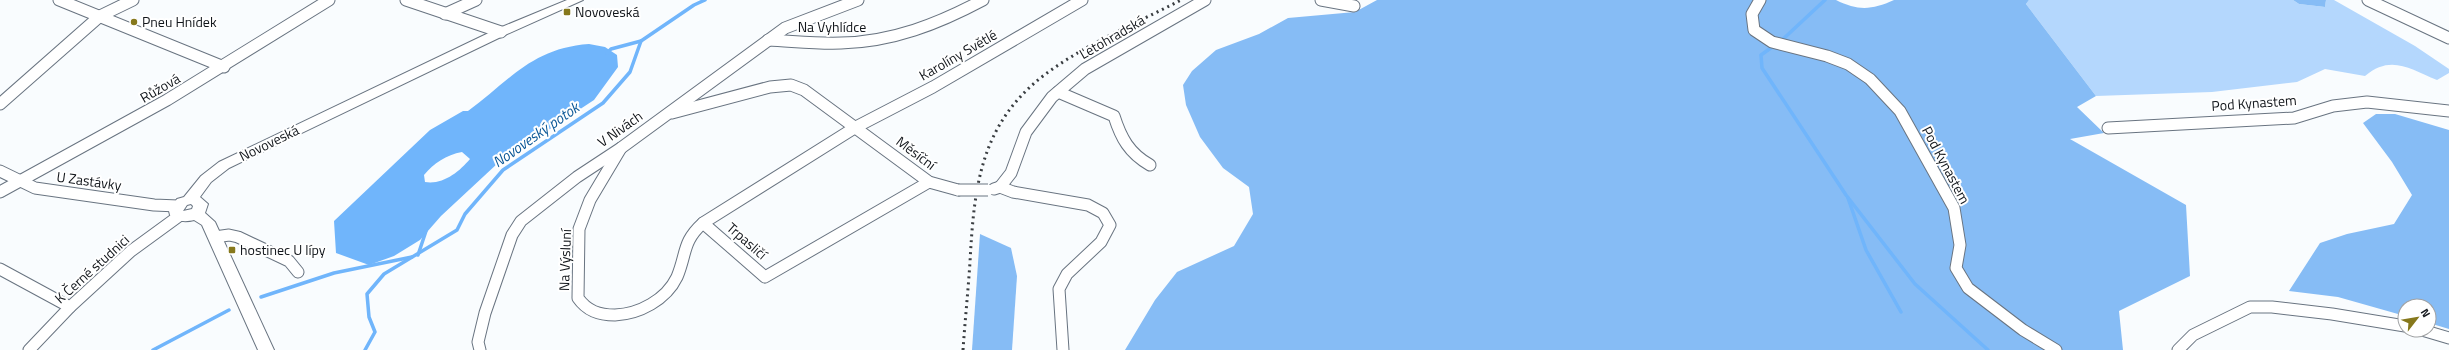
<svg xmlns="http://www.w3.org/2000/svg" width="2449" height="350" font-family="'Titillium Web',sans-serif">
  <rect width="100%" height="100%" fill="#f9fcfe"/>
  <path fill="#b4d7fd" d="M 2029,0 L 2293,0 L 2299,4 L 2325,7 L 2326,0 L 2334,0 L 2415,46 L 2449,69 L 2449,73 L 2437,80 C 2410,69 2391,54 2365,76 L 2325,69 L 2297,82 L 2212,92 L 2096,96 L 2026,4 Z"/>
  <g fill="#86bcf5">
    <path d="M 1377,0 L 1836,0 C 1858,11 1872,10 1894,0 L 2029,0 L 2026,4 L 2096,96 L 2077,107 L 2104,133 L 2070,139 L 2186,205 L 2190,276 L 2119,311 L 2123,350 L 1125,350 L 1155,300 L 1177,272 L 1234,246 L 1253,214 L 1249,187 L 1223,168 L 1200,137 L 1186,105 L 1183,85 L 1192,71 L 1216,50 L 1259,34 L 1288,18 L 1355,12 Z"/>
    <path d="M 2293,0 L 2326,0 L 2325,7 L 2299,4 Z"/>
    <path d="M 2376,114 L 2395,114 L 2449,130 L 2449,329 L 2429,323 L 2429,306 L 2405,306 L 2405,316 L 2338,297 L 2289,291 L 2320,243 L 2347,234 L 2394,224 L 2412,195 L 2392,162 L 2363,123 Z"/>
    <path d="M 980,234 L 1011,248 L 1017,276 L 1012,350 L 972,350 Z"/>
  </g>
  <path fill="#70b5fb" fill-rule="evenodd" d="M 589,44 L 605,47 L 617,55 L 618,67 L 594,100 L 498,163 L 441,216 L 420,240 L 394,256 L 369,265 L 336,253 L 334,221 L 430,130 L 463,111 L 468,111 C 507,83 531,48 589,44 ZM 462,152 L 470,159 C 459,172 443,185 425,182 L 424,175 C 434,163 446,155 462,152 Z"/>
  <g fill="none" stroke-linecap="round" stroke-linejoin="round">
    <g stroke="#70b5fb" stroke-width="3.5">
      <path d="M 1781,41 L 1825,0"/>
      <path d="M 1775,45 L 1761,55 L 1762,68 L 1846,195 L 1915,284 L 1988,350"/>
      <path d="M 607,53 L 611,49 L 641,41"/>
      <path d="M 1848,198 L 1866,250 L 1901,312"/>
      <path d="M 418,255 L 426,231"/>
      <path d="M 261,297 L 334,273 L 412,257"/>
      <path d="M 153,350 L 229,310"/>
      <path d="M 365,350 L 375,332 L 369,317 L 367,294 L 384,274 L 457,230 L 465,214 L 503,170 L 603,103 L 630,72 L 641,41 L 694,5 L 705,0"/>
    </g>
    <g stroke="#697481" stroke-width="13">
      <g id="minor">
        <path d="M 59,0 L 224,67"/>
        <path d="M 406,0 L 501,32"/>
        <path d="M 1321,0 L 1354,6"/>
        <path d="M 1760,0 L 1752,14 L 1754,30 L 1772,42 L 1827,56 L 1848,64 L 1870,79 L 1900,111 L 1954,208 L 1960,245 L 1956,268 L 1968,288 L 2023,330 L 2056,350"/>
        <path d="M 2368,0 L 2449,38"/>
        <path d="M 445,14 L 476,0"/>
        <path d="M 768,40 C 792,41 817,44 841,43 C 892,42 938,24 983,0"/>
        <path d="M 1058,92 L 1114,116 C 1121,138 1129,153 1150,165"/>
        <path d="M 0,104 L 100,16 L 133,0"/>
        <path d="M 672,113 L 770,87 L 791,85 L 804,90 L 929,182 L 958,190"/>
        <path d="M 2108,128 L 2294,118 L 2333,106 L 2367,102 L 2449,111"/>
        <path d="M 621,148 L 590,200 L 579,229 L 578,298 C 587,311 599,315 615,315 C 639,314 666,300 677,277 C 687,253 682,242 703,223 L 856,127 L 933,87 L 1082,0"/>
        <path d="M 0,171 L 35,188 L 154,205 L 178,206"/>
        <path d="M 1000,187 L 1011,173 L 1026,132 L 1052,97 L 1085,69 L 1205,0"/>
        <path d="M 994,189 L 1000,187 L 1013,192 L 1088,205 L 1103,213 L 1110,225 L 1101,242 L 1067,274 L 1059,289 L 1063,350"/>
        <path d="M 0,192 L 167,100 L 329,0"/>
        <path d="M 703,223 L 765,277 L 929,182"/>
        <path d="M 215,237 L 229,235 L 238,237 L 289,261 L 298,272"/>
        <path d="M 0,269 L 70,307"/>
        <path d="M 2422,330 L 2449,338"/>
        <path d="M 29,350 L 70,307 L 131,251 L 179,216"/>
        <path d="M 480,350 L 478,342 L 485,313 L 512,235 L 521,221 L 577,177 L 621,148 L 785,28 L 858,0"/>
        <path d="M 2178,350 L 2193,335 L 2250,307 L 2272,307 L 2332,314 L 2405,326"/>
      </g>
    </g>
    <g stroke="#697481" stroke-width="2">
      <path id="tertiary" d="M 567,0 L 583,0 L 505,35 L 229,168 L 211,182 L 200,197 L 208,204 L 205,213 L 215,222 L 274,350 L 258,350 L 202,225 L 194,220 C 187,222 174,222 170,215 L 169,211 L 177,199 L 184,197 L 201,176 L 219,162 L 497,29 ZM 191,204 L 193,206 L 192,209 L 183,211 L 187,205 Z"/>
    </g>
    <use href="#minor" stroke="#fff" stroke-width="11"/>
    <use href="#tertiary" fill="#fff" fill-rule="evenodd"/>
    <path stroke="#393d41" stroke-width="3" stroke-dasharray="2 4" stroke-linecap="butt" d="M 963,350 C 965,321 968,292 970,262 C 974,188 980,125 1043,76 C 1085,44 1135,24 1181,0"/>
    <g stroke="#697481" stroke-width="13" stroke-linecap="butt">
      <path id="minor-bridge" d="M 958,190 L 988,190"/>
    </g>
    <use href="#minor-bridge" stroke="#fff" stroke-width="11"/>
  </g>
  <g fill="#86781c" stroke="#fff" stroke-width="1.5">
    <rect x="563" y="8" width="8" height="8" rx="2"/>
    <circle cx="134" cy="22" r="4"/>
    <rect x="228" y="246" width="8" height="8" rx="2"/>
  </g>
  <g text-anchor="middle" stroke-width="4" stroke-linejoin="round" paint-order="stroke">
    <g font-size="14" fill="#12161b" stroke="#fff" text-anchor="start">
      <text x="575" y="17">Novoveská</text>
      <text x="142" y="27">Pneu Hnídek</text>
      <text x="240" y="255">hostinec U lípy</text>
    </g>
    <g font-size="14" fill="#12161b" stroke="#fff">
      <text x="832" y="32">Na Vyhlídce</text>
      <text transform="translate(1112 37) rotate(-30)" y="5">Letohradská</text>
      <text transform="translate(958 55) rotate(-30)" y="5">Karolíny Světlé</text>
      <text transform="translate(160 88) rotate(-30)" y="5">Růžová</text>
      <text transform="translate(2254 103) rotate(-4)" y="5">Pod Kynastem</text>
      <text transform="translate(620 129) rotate(-35)" y="5">V Nivách</text>
      <text transform="translate(269 143) rotate(-26)" y="5">Novoveská</text>
      <text transform="translate(916 153) rotate(37)" y="5">Měsíční</text>
      <text transform="translate(1946 165) rotate(62)" y="5">Pod Kynastem</text>
      <text transform="translate(89 181) rotate(8)" y="5">U Zastávky</text>
      <text transform="translate(747 241) rotate(41)" y="5">Trpasličí</text>
      <text transform="translate(565 260) rotate(-88)" y="5">Na Výsluní</text>
      <text transform="translate(92 269) rotate(-42)" y="5">K Černé studnici</text>
    </g>
    <g font-size="15" font-style="italic" fill="#0a5796" stroke="#fff">
      <text transform="translate(536 135) rotate(-35)" y="5">Novoveský potok</text>
    </g>
  </g>
  <g transform="translate(2417 318) rotate(59)"><circle r="19" fill="#ffffff" stroke="#a0a2a4"/>
  <path d="M0-3L7 15L0 10L-7 15Z" fill="#86781c"/>
  <text y="-6" font-size="11" font-weight="bold" text-anchor="middle" fill="#12161b">N</text>
  </g>
</svg>
